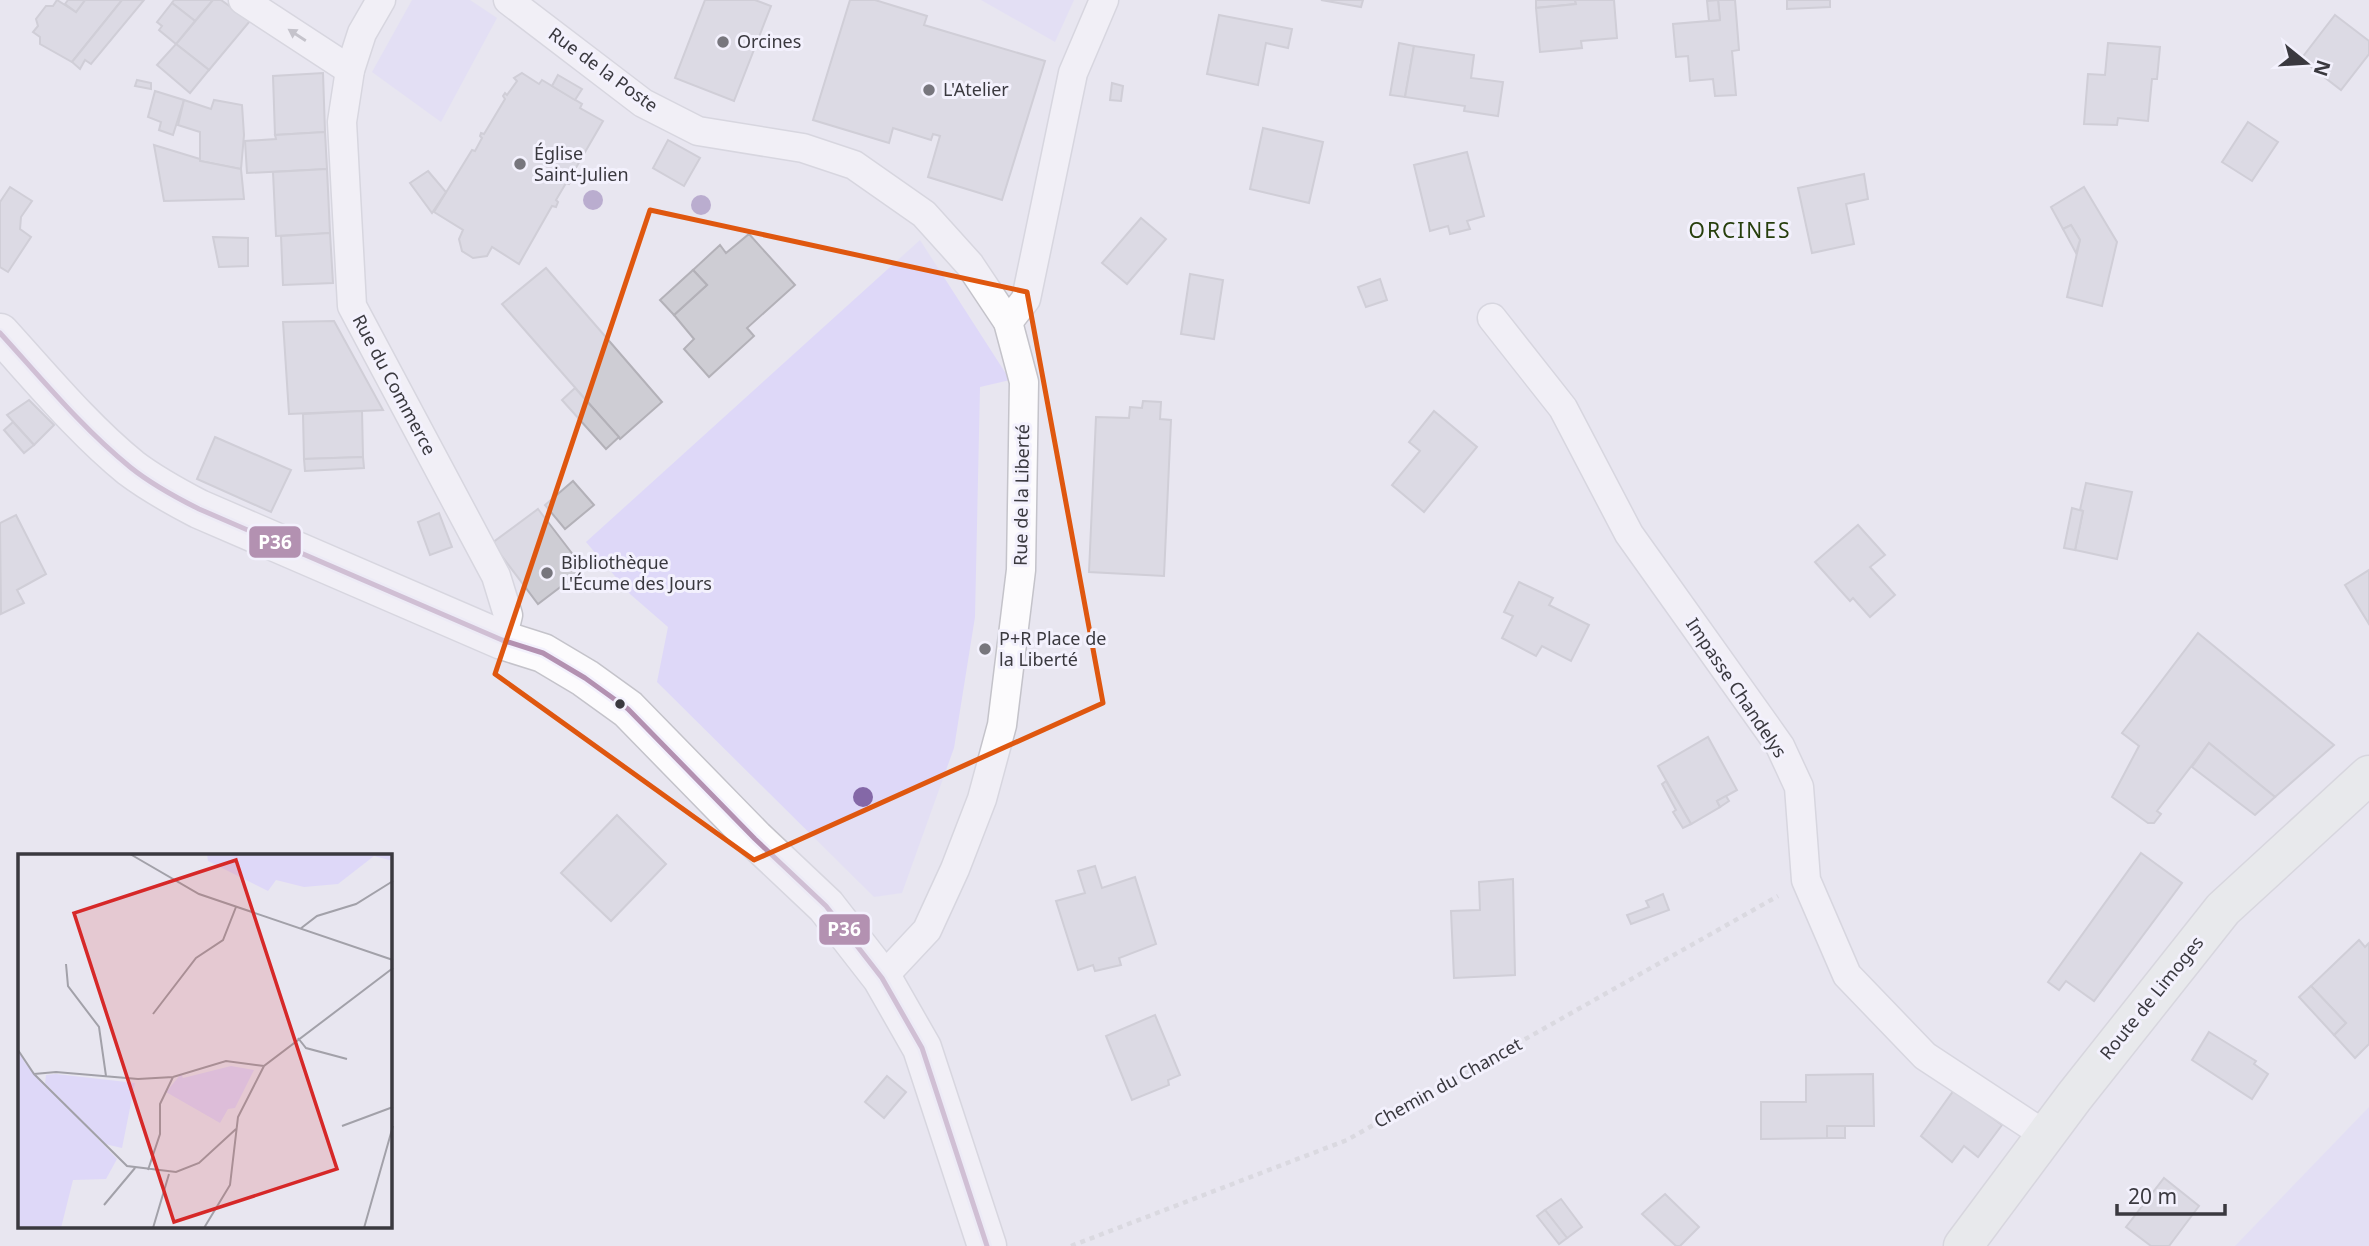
<svg xmlns="http://www.w3.org/2000/svg" width="2369" height="1246" font-family="'Noto Sans',sans-serif">
  <rect width="100%" height="100%" fill="#e8e6f0"/>
  <g fill="#ded8f8">
    <path d="M 412,0 L 470,0 L 497,18 L 441,122 L 372,72 Z"/>
    <path d="M 981,0 L 1074,0 L 1055,42 Z"/>
    <path d="M 920,240 L 1010,380 L 980,387 L 975,617 L 954,748 L 902,893 L 874,897 L 657,682 L 668,627 L 630,594 L 586,542 Z"/>
    <path d="M 2369,1107 L 2369,1246 L 2235,1246 Z"/>
  </g>
  <g fill="#cecdd4" stroke="#b3b1b8" stroke-width="2">
    <path d="M 57,0 L 76,12 L 85,0 L 122,0 L 72,62 L 40,44 L 40,37 L 33,32 L 38,26 L 36,19 L 46,6 L 53,6 Z"/>
    <path d="M 68,0 L 85,0 L 76,12 L 65,4 Z"/>
    <path d="M 122,0 L 144,0 L 91,64 L 85,60 L 80,69 L 72,62 Z"/>
    <path d="M 174,0 L 213,0 L 195,21 L 172,3 Z"/>
    <path d="M 213,0 L 221,0 L 250,21 L 209,70 L 176,44 Z"/>
    <path d="M 705,0 L 755,0 L 771,6 L 734,101 L 675,78 Z"/>
    <path d="M 850,0 L 875,0 L 927,16 L 924,25 L 1045,61 L 1002,200 L 928,177 L 940,136 L 933,134 L 931,140 L 893,128 L 889,143 L 813,120 Z"/>
    <path d="M 1321,0 L 1363,0 L 1361,7 Z"/>
    <path d="M 1536,0 L 1575,0 L 1576,4 L 1536,8 Z"/>
    <path d="M 1575,0 L 1614,0 L 1617,38 L 1581,41 L 1582,48 L 1540,52 L 1536,8 L 1576,4 Z"/>
    <path d="M 1718,0 L 1735,0 L 1739,50 L 1732,51 L 1736,95 L 1715,96 L 1713,79 L 1690,81 L 1688,56 L 1676,57 L 1673,24 L 1720,20 Z"/>
    <path d="M 1718,0 L 1720,20 L 1709,21 L 1707,1 Z"/>
    <path d="M 1787,0 L 1830,0 L 1830,7 L 1787,9 Z"/>
    <path d="M 172,3 L 195,21 L 176,44 L 159,30 L 162,26 L 157,22 Z"/>
    <path d="M 1219,15 L 1292,29 L 1288,48 L 1266,43 L 1258,85 L 1207,74 Z"/>
    <path d="M 2335,15 L 2369,41 L 2369,54 L 2341,90 L 2301,59 Z"/>
    <path d="M 1399,43 L 1414,46 L 1405,97 L 1390,95 Z"/>
    <path d="M 2108,43 L 2160,47 L 2157,79 L 2152,79 L 2148,121 L 2118,118 L 2117,125 L 2084,124 L 2088,74 L 2105,75 Z"/>
    <path d="M 176,44 L 209,70 L 190,93 L 157,65 Z"/>
    <path d="M 1414,46 L 1474,55 L 1471,78 L 1503,82 L 1498,116 L 1464,111 L 1465,106 L 1405,97 Z"/>
    <path d="M 323,73 L 325,132 L 275,135 L 273,76 Z"/>
    <path d="M 522,73 L 539,84 L 542,80 L 582,104 L 580,108 L 603,121 L 570,178 L 572,179 L 569,184 L 566,183 L 556,200 L 558,202 L 556,207 L 552,206 L 519,264 L 492,247 L 487,256 L 473,258 L 462,251 L 459,239 L 463,230 L 434,212 L 472,150 L 475,151 L 482,138 L 480,136 L 481,133 L 484,134 L 505,99 L 503,96 L 505,93 L 507,95 L 517,81 L 514,78 Z"/>
    <path d="M 558,75 L 582,89 L 575,100 L 552,86 Z"/>
    <path d="M 137,80 L 151,83 L 151,89 L 135,86 Z"/>
    <path d="M 1112,83 L 1123,86 L 1121,101 L 1110,100 Z"/>
    <path d="M 155,91 L 184,100 L 173,135 L 159,130 L 161,122 L 148,117 Z"/>
    <path d="M 184,100 L 211,109 L 214,100 L 242,105 L 244,135 L 241,169 L 200,161 L 200,132 L 178,125 Z"/>
    <path d="M 2248,122 L 2278,142 L 2252,181 L 2222,162 Z"/>
    <path d="M 1263,128 L 1323,142 L 1309,203 L 1250,189 Z"/>
    <path d="M 325,132 L 327,169 L 247,173 L 245,141 L 276,139 L 275,135 Z"/>
    <path d="M 668,140 L 700,158 L 684,186 L 653,168 Z"/>
    <path d="M 154,145 L 200,159 L 200,161 L 241,169 L 244,199 L 164,201 Z"/>
    <path d="M 1467,152 L 1484,216 L 1467,221 L 1470,229 L 1450,234 L 1448,226 L 1430,231 L 1414,165 Z"/>
    <path d="M 327,169 L 330,233 L 276,236 L 273,172 Z"/>
    <path d="M 428,171 L 446,192 L 432,213 L 410,183 Z"/>
    <path d="M 1864,174 L 1868,199 L 1846,204 L 1854,244 L 1812,253 L 1798,188 Z"/>
    <path d="M 10,187 L 32,201 L 21,217 L 20,229 L 31,237 L 8,272 L 0,267 L 0,202 Z"/>
    <path d="M 2084,187 L 2117,242 L 2102,306 L 2067,297 L 2080,240 L 2071,225 L 2063,229 L 2051,207 Z"/>
    <path d="M 1141,218 L 1166,239 L 1127,284 L 1102,263 Z"/>
    <path d="M 2071,225 L 2080,240 L 2076,253 L 2063,229 Z"/>
    <path d="M 330,233 L 333,283 L 283,285 L 281,236 Z"/>
    <path d="M 749,234 L 795,285 L 747,328 L 754,336 L 709,377 L 684,349 L 694,339 L 674,315 L 707,285 L 693,270 L 720,245 L 726,253 Z"/>
    <path d="M 213,237 L 248,238 L 248,266 L 219,267 Z"/>
    <path d="M 546,268 L 662,402 L 620,439 L 502,304 Z"/>
    <path d="M 693,270 L 707,285 L 674,315 L 660,300 Z"/>
    <path d="M 1190,274 L 1223,280 L 1214,339 L 1181,334 Z"/>
    <path d="M 1380,279 L 1387,300 L 1366,307 L 1358,287 Z"/>
    <path d="M 334,321 L 383,410 L 289,414 L 283,322 Z"/>
    <path d="M 575,388 L 619,437 L 606,449 L 562,400 Z"/>
    <path d="M 29,400 L 54,425 L 34,445 L 7,415 Z"/>
    <path d="M 1143,401 L 1161,402 L 1160,419 L 1171,420 L 1164,576 L 1089,572 L 1096,417 L 1129,418 L 1130,407 L 1142,408 Z"/>
    <path d="M 362,411 L 363,457 L 304,459 L 303,414 Z"/>
    <path d="M 1434,411 L 1477,447 L 1424,512 L 1392,485 L 1420,451 L 1409,442 Z"/>
    <path d="M 13,422 L 34,445 L 24,453 L 4,430 Z"/>
    <path d="M 215,437 L 291,470 L 271,512 L 197,479 Z"/>
    <path d="M 363,457 L 364,468 L 305,471 L 304,459 Z"/>
    <path d="M 573,481 L 594,505 L 565,529 L 545,505 Z"/>
    <path d="M 2086,483 L 2132,492 L 2117,559 L 2075,550 L 2083,511 L 2080,510 Z"/>
    <path d="M 2072,508 L 2083,511 L 2075,550 L 2064,548 Z"/>
    <path d="M 538,509 L 584,569 L 538,604 L 492,543 Z"/>
    <path d="M 439,513 L 452,547 L 430,555 L 418,522 Z"/>
    <path d="M 16,515 L 46,574 L 17,590 L 24,603 L 1,614 L 0,523 Z"/>
    <path d="M 1858,525 L 1885,555 L 1870,567 L 1895,595 L 1870,617 L 1853,598 L 1850,601 L 1815,562 Z"/>
    <path d="M 2369,570 L 2369,624 L 2345,585 Z"/>
    <path d="M 1519,582 L 1553,598 L 1549,605 L 1589,625 L 1571,661 L 1542,646 L 1536,656 L 1502,638 L 1513,616 L 1504,612 Z"/>
    <path d="M 2198,633 L 2334,745 L 2275,797 L 2209,743 L 2157,811 L 2161,814 L 2154,823 L 2148,823 L 2112,797 L 2139,746 L 2122,733 Z"/>
    <path d="M 1708,737 L 1737,790 L 1717,801 L 1720,807 L 1691,824 L 1658,766 Z"/>
    <path d="M 2209,743 L 2275,797 L 2255,815 L 2192,767 Z"/>
    <path d="M 1666,781 L 1691,824 L 1683,828 L 1673,812 L 1676,810 L 1662,784 Z"/>
    <path d="M 1726,796 L 1729,801 L 1720,807 L 1717,801 Z"/>
    <path d="M 617,815 L 666,864 L 611,921 L 561,873 Z"/>
    <path d="M 2141,853 L 2182,883 L 2094,1001 L 2066,981 L 2059,990 L 2048,982 Z"/>
    <path d="M 1095,866 L 1102,888 L 1135,877 L 1156,944 L 1119,958 L 1121,965 L 1095,971 L 1093,965 L 1078,970 L 1056,901 L 1085,893 L 1078,871 Z"/>
    <path d="M 1513,879 L 1515,975 L 1454,978 L 1451,911 L 1480,910 L 1479,882 Z"/>
    <path d="M 1663,894 L 1669,910 L 1631,924 L 1627,915 L 1649,907 L 1646,901 Z"/>
    <path d="M 2359,940 L 2365,947 L 2369,943 L 2369,1044 L 2355,1058 L 2334,1035 L 2346,1023 L 2311,986 Z"/>
    <path d="M 2311,986 L 2346,1023 L 2334,1035 L 2299,997 Z"/>
    <path d="M 1155,1015 L 1180,1075 L 1168,1080 L 1169,1085 L 1132,1100 L 1106,1036 Z"/>
    <path d="M 2209,1032 L 2256,1061 L 2254,1064 L 2268,1074 L 2252,1099 L 2192,1060 Z"/>
    <path d="M 1873,1074 L 1874,1126 L 1827,1126 L 1827,1138 L 1761,1139 L 1761,1102 L 1806,1102 L 1806,1075 Z"/>
    <path d="M 887,1076 L 906,1092 L 884,1118 L 865,1102 Z"/>
    <path d="M 1954,1090 L 2002,1125 L 1978,1157 L 1964,1146 L 1952,1162 L 1921,1136 Z"/>
    <rect x="1827" y="1126" width="18" height="12"/>
    <path d="M 2164,1178 L 2199,1206 L 2169,1246 L 2151,1246 L 2126,1227 Z"/>
    <path d="M 1665,1194 L 1699,1227 L 1680,1246 L 1676,1246 L 1642,1214 Z"/>
    <path d="M 1561,1199 L 1582,1227 L 1567,1238 L 1545,1210 Z"/>
    <path d="M 1545,1210 L 1567,1238 L 1559,1244 L 1537,1216 Z"/>
  </g>
  <g fill="none" stroke-linecap="round" stroke-linejoin="round">
    <g stroke="#c4c3ca" stroke-width="31">
      <g id="minor">
        <path d="M 243,0 L 350,70"/>
        <path d="M 381,0 L 362,33 L 350,70 L 342,122 L 352,306 L 496,576 L 508,615 L 502,640"/>
        <path d="M 508,0 L 643,103 L 698,131 L 803,148 L 854,165 L 924,214 L 970,265 L 1008,322 L 1024,382 L 1021,570 L 1002,725 L 982,799 L 955,869 L 927,930 L 882,978"/>
        <path d="M 1492,318 L 1563,408 L 1629,534 L 1780,746 L 1799,787 L 1806,880 L 1847,975 L 1925,1056 L 2045,1135"/>
        <path d="M 1008,322 L 1026,299 L 1073,73 L 1104,0"/>
      </g>
    </g>
    <g stroke="#c4c3ca" stroke-width="41">
      <path id="secondary" d="M 0,333 C 41,378 84,430 131,468 C 152,484 176,497 199,509 L 502,640 L 543,653 L 585,678 L 628,709 L 755,839 L 826,906 L 882,978 L 922,1048 L 987,1246"/>
    </g>
    <g stroke="#c4c3c8" stroke-width="41">
      <path id="primary" d="M 1963,1246 L 2074,1097 L 2223,909 L 2369,775"/>
    </g>
    <path stroke="#cac9cc" stroke-width="4.5" stroke-dasharray="5 5" stroke-linecap="butt" d="M 1071,1246 L 1347,1140 L 1778,896"/>
    <use href="#minor" stroke="#fcfbfd" stroke-width="28"/>
    <use href="#secondary" stroke="#fcfbfd" stroke-width="38"/>
    <use href="#primary" stroke="#e9ede6" stroke-width="38"/>
    <g stroke="#f3f1fd" stroke-width="10">
      <path id="bus-1" d="M 0,333 C 42,379 82,428 130,467 C 151,484 175,497 199,509 L 502,640 L 543,653 L 585,678 L 628,709 L 755,839 L 826,906 L 882,978 L 922,1048 L 987,1246"/>
    </g>
    <use href="#bus-1" stroke="#b391b1" stroke-width="5"/>
  </g>
  <g fill="#8468a7">
    <circle cx="593" cy="200" r="10"/>
    <circle cx="701" cy="205" r="10"/>
    <circle cx="863" cy="797" r="10"/>
  </g>
  <defs><path id="oneway-solid" d="M-6-.8H1V-3.2L6.5 0L1 3.2V.8H-6Z" transform="scale(1.75)"/></defs>
  <use fill="#9b9a9e" href="#oneway-solid" transform="translate(297 35) rotate(-147)"/>
  <path d="M0 0H2369V1246H0ZM 650,210 L 1027,292 L 1103,703 L 754,860 L 495,674 Z" fill="#e8e6f0" fill-opacity=".55" fill-rule="evenodd"/>
  <path fill="none" stroke="#df570f" stroke-width="5" stroke-linejoin="round" d="M 650,210 L 1027,292 L 1103,703 L 754,860 L 495,674 Z"/>
  <g fill="#77767d" stroke="#f3f1fd" stroke-width="2.5">
    <circle cx="723" cy="42" r="7"/>
    <circle cx="929" cy="90" r="7"/>
    <circle cx="520" cy="164" r="7"/>
    <circle cx="547" cy="573" r="7"/>
    <circle cx="985" cy="649" r="7"/>
  </g>
  <circle fill="#3a393f" stroke="#f3f1fd" stroke-width="2.5" cx="620" cy="704" r="6"/>
  <g text-anchor="middle" stroke-width="6" stroke-linejoin="round" paint-order="stroke">
    <g font-size="18" fill="#3a393f" stroke="#f3f1fd" text-anchor="start">
      <text x="737" y="48">Orcines</text>
      <text x="943" y="96">L'Atelier</text>
      <text x="534" y="160">Église<tspan x="534" dy="21">Saint-Julien</tspan></text>
      <text x="561" y="569">Bibliothèque<tspan x="561" dy="21">L'Écume des Jours</tspan></text>
      <text x="999" y="645">P+R Place de<tspan x="999" dy="21">la Liberté</tspan></text>
    </g>
    <g font-size="18" fill="#3a393f" stroke="#f3f1fd">
      <text transform="translate(603 70) rotate(36)" y="6">Rue de la Poste</text>
      <text transform="translate(394 385) rotate(62)" y="6">Rue du Commerce</text>
      <text transform="translate(1022 495) rotate(-89)" y="6">Rue de la Liberté</text>
      <text transform="translate(1736 688) rotate(56)" y="6">Impasse Chandelys</text>
      <text transform="translate(2152 998) rotate(-51)" y="6">Route de Limoges</text>
      <text transform="translate(1448 1083) rotate(-29)" y="6">Chemin du Chancet</text>
    </g>
    <g font-size="21" letter-spacing="2" fill="#273f0d" stroke="#f3f1fd">
      <text x="1740" y="238">ORCINES</text>
    </g>
  </g>
  <g transform="translate(18 854)">
    <rect width="374" height="374" fill="#e8e6f0"/>
    <path d="M 189,0 L 374,0 L 375,7 L 356,2 L 320,30 L 286,33 L 258,26 L 250,37 L 190,7 ZM 0,196 L 7,209 L 99,305 L 88,325 L 55,326 L 43,374 L 0,374 ZM 213,212 L 236,216 L 217,254 L 210,255 L 202,269 L 148,238 L 163,220 L 165,224 ZM 38,220 L 117,229 L 104,294 L 87,290 L 27,229 L 28,221 Z" fill="#ded8f8"/>
    <path fill="none" stroke="#a2a1a9" stroke-width="2" d="M 112,0 L 181,40 L 375,106M 282,75 L 299,62 L 338,50 L 375,27M 48,110 L 50,132 L 81,173 L 88,222M 135,160 L 178,104 L 205,86 L 218,53M 280,184 L 288,194 L 329,205M 0,196 L 16,220 L 109,312 L 158,318 L 181,309 L 218,275M 16,220 L 38,218 L 120,225 L 155,223 L 208,207 L 246,212M 324,272 L 375,253M 130,316 L 142,280 L 142,250 L 155,223M 86,351 L 117,314M 135,374 L 151,320M 186,374 L 212,331 L 220,263 L 246,212 L 375,114M 346,374 L 375,272"/>
    <path fill="#d62828" fill-opacity="0.15" stroke="#d62828" stroke-width="3.5" d="M 218,6 L 319,315 L 156,368 L 56,59 Z"/>
    <rect width="374" height="374" fill="none" stroke="#3a393f" stroke-width="3.5"/>
  </g>
  <g stroke="#f3f1fd" stroke-width="2.5">
    <rect x="248" y="525" width="54" height="34" rx="7" fill="#b391b1"/>
    <rect x="818" y="913" width="53" height="33" rx="7" fill="#b391b1"/>
  </g>
  <g font-size="19" text-anchor="middle" font-weight="bold" fill="#fff">
    <text x="275" y="549">P36</text>
    <text x="844" y="936">P36</text>
  </g>
  <g transform="translate(2306 63) rotate(108)" stroke="#f3f1fd" stroke-width="5" paint-order="stroke">
  <path d="M0-5L12 26L0 18L-12 26Z" fill="#3a393f"/>
  <text y="-10" font-size="19" font-weight="bold" text-anchor="middle" fill="#3a393f">N</text>
  </g>
  <path d="M2117 1204v10h108v-10" fill="none" stroke="#3a393f" stroke-width="3.5"/>
  <text x="2128" y="1204" font-size="21" fill="#3a393f" stroke="#f3f1fd" stroke-width="5" paint-order="stroke">20 m</text>
</svg>
